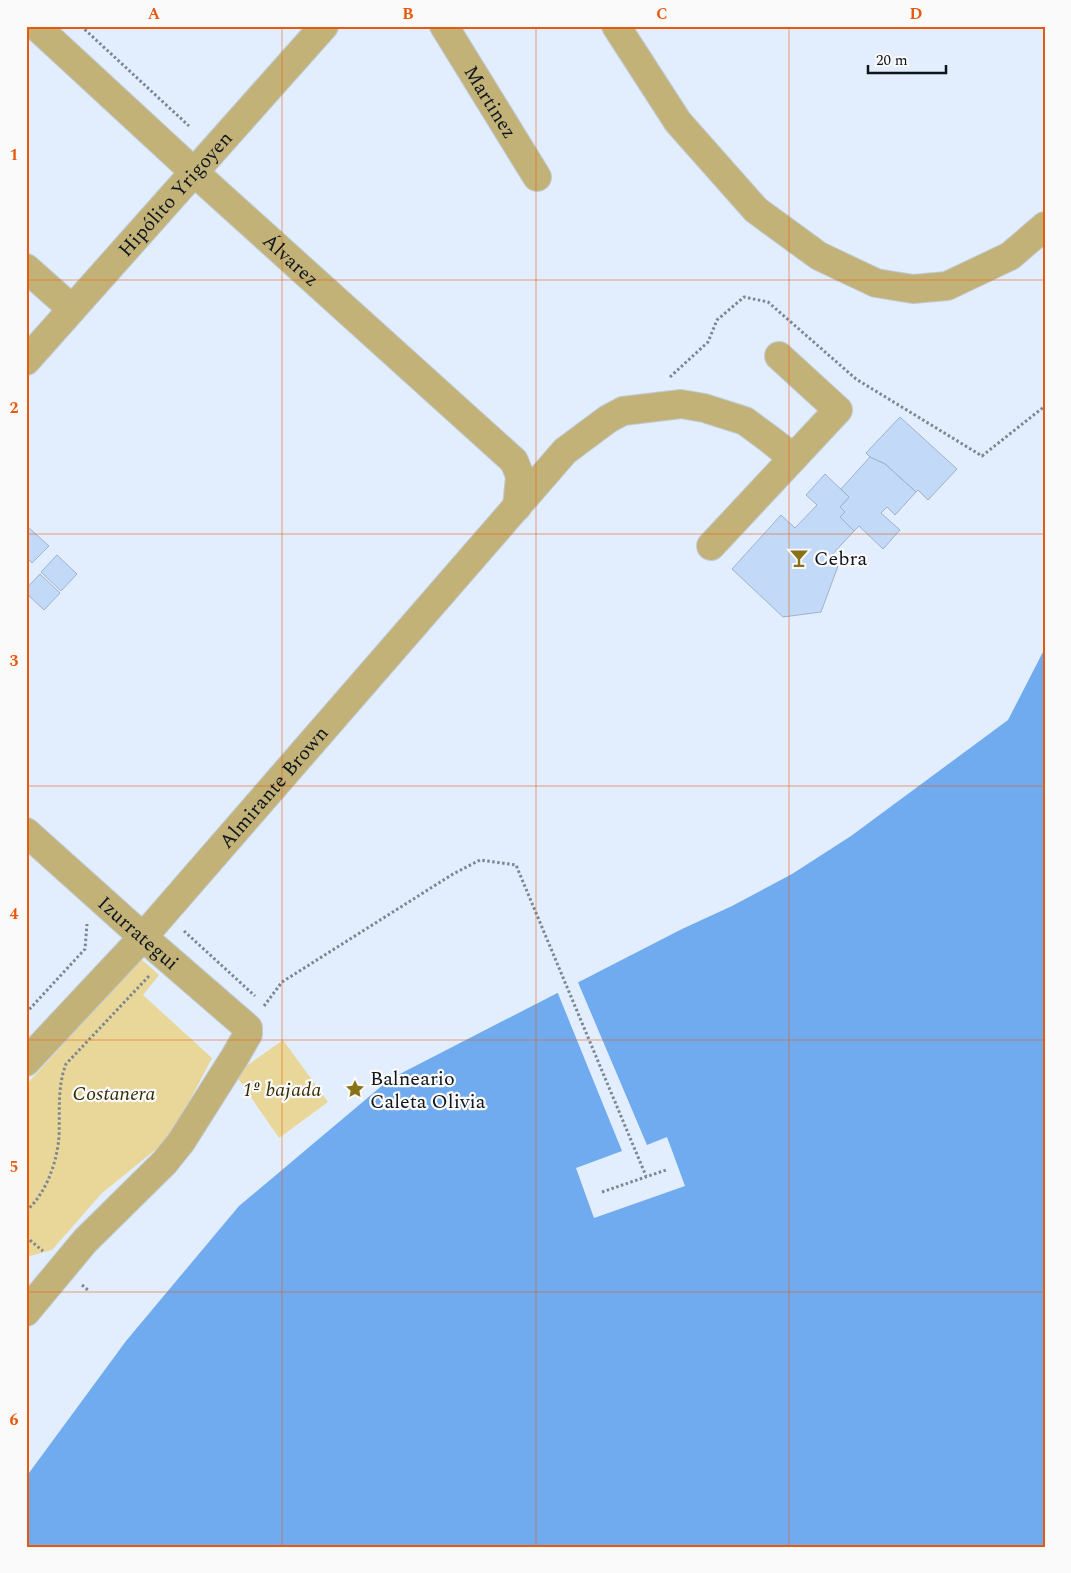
<svg xmlns="http://www.w3.org/2000/svg" width="1071" height="1573" font-family="Spectral,serif">
  <rect width="100%" height="100%" fill="#e2eefd"/>
  <g fill="#e9d799">
    <path d="M 141,959 L 159,975 L 143,995 L 212,1058 L 170,1138 L 102,1193 L 52,1250 L 26,1257 L 26,1085 Z"/>
    <path d="M 283,1040 L 328,1102 L 279,1138 L 235,1074 Z"/>
  </g>
  <path fill="#70abf0" d="M 1045,648 L 1045,1547 L 26,1547 L 26,1477 L 126,1341 L 239,1206 L 390,1079 L 682,929 L 732,906 L 792,874 L 851,836 L 1008,720 Z"/>
  <path fill="#e2eefd" d="M 577,980 L 647,1145 L 667,1137 L 685,1186 L 594,1218 L 576,1168 L 622,1151 L 557,991 Z"/>
  <g fill="#c2daf7" stroke="#9eb2ca">
    <path d="M 900,417 L 957,469 L 928,500 L 918,490 L 916,492 L 885,464 L 870,457 L 866,453 Z"/>
    <path d="M 870,457 L 885,464 L 916,492 L 895,515 L 887,507 L 881,513 L 900,530 L 883,549 L 859,526 L 854,531 L 840,517 L 845,512 L 840,507 L 849,497 L 841,489 Z"/>
    <path d="M 825,474 L 849,497 L 840,507 L 845,512 L 840,517 L 854,531 L 829,558 L 838,566 L 821,612 L 783,617 L 732,569 L 781,515 L 795,528 L 817,505 L 806,495 Z"/>
    <path d="M 28,527 L 49,546 L 32,563 L 26,557 L 26,529 Z"/>
    <path d="M 57,555 L 77,574 L 61,591 L 41,572 Z"/>
    <path d="M 40,574 L 60,593 L 44,610 L 26,593 L 26,589 Z"/>
  </g>
  <g fill="none" stroke-linecap="round" stroke-linejoin="round">
    <g stroke="#c0cbd9" stroke-width="30">
      <g id="minor">
        <path id="s1" d="M 36,26 L 194,172 L 514,461 L 520,476 L 517,507"/>
        <path id="s2" d="M 444,26 L 537,177"/>
        <path d="M 616,26 L 678,122 L 756,210 L 819,256 L 876,283 L 913,289 L 947,286 L 1010,256 L 1045,226"/>
        <path d="M 26,268 L 72,309"/>
        <path id="s3" d="M 26,361 L 324,26"/>
        <path d="M 711,546 L 838,410 L 779,356"/>
        <path id="s4" d="M 26,832 L 143,937 L 248,1028 L 248,1034 L 236,1055 L 181,1142 L 165,1162 L 85,1241 L 26,1312"/>
        <path id="s5" d="M 26,1062 L 143,937 L 565,451 L 608,419 L 623,411 L 681,404 L 704,408 L 745,421 L 772,441 L 793,458"/>
      </g>
    </g>
    <g stroke="#7d8792" stroke-width="3" stroke-dasharray="2.5 2.5" stroke-linecap="butt">
      <path d="M 81,26 L 189,126"/>
      <path d="M 670,377 L 708,342 L 717,320 L 744,297 L 768,302 L 856,379 L 982,456 L 1045,406"/>
      <path d="M 184,931 L 255,996"/>
      <path d="M 264,1006 L 282,982 L 453,874 L 480,860 L 516,865 L 646,1176"/>
      <path d="M 26,1013 L 85,949 L 87,924"/>
      <path d="M 602,1192 L 666,1170"/>
      <path d="M 26,1211 C 46,1194 57,1162 59,1137 C 60,1112 57,1087 66,1064 L 149,976"/>
      <path d="M 26,1237 L 43,1251"/>
      <path d="M 82,1285 L 89,1291"/>
    </g>
    <use href="#minor" stroke="#c3b277" stroke-width="28"/>
  </g>
  <path fill="none" stroke="#e8590c" stroke-width="1" stroke-opacity="0.55" d="M 282,26 L 282,1547M 536,26 L 536,1547M 789,26 L 789,1547M 26,280 L 1045,280M 26,534 L 1045,534M 26,786 L 1045,786M 26,1040 L 1045,1040M 26,1292 L 1045,1292"/>
  <defs>
    <g id="bar-bare" transform="scale(1.5)"><path d="M-6-5H6L.8 .8V4.5H3.5V6h-7V4.5H-.8V.8Z" fill="#897215" stroke="#fafafa" stroke-width="2.5" paint-order="stroke"/></g>
    <g id="sight-bare" transform="scale(1.5)"><path d="M0-6L1.8-2.2L6-1.7L2.9 1.2L3.7 5.4L0 3.3L-3.7 5.4L-2.9 1.2L-6-1.7L-1.8-2.2Z" fill="#897215" stroke="#fafafa" stroke-width="2.5" paint-order="stroke"/></g>
  </defs>
  <g fill-rule="evenodd">
    <use href="#bar-bare" x="799" y="558"/>
    <use href="#sight-bare" x="355" y="1089"/>
  </g>
  <g text-anchor="middle" stroke-width="4.5" stroke-linejoin="round" paint-order="stroke">
    <g font-size="20" fill="#0e151d" stroke="#fafafa">
      <text dy="7" stroke="none"><textPath href="#s2" startOffset="89">Martinez</textPath></text>
      <text dy="7" stroke="none"><textPath href="#s3" startOffset="224">Hipólito Yrigoyen</textPath></text>
      <text dy="7" stroke="none"><textPath href="#s1" startOffset="346">Álvarez</textPath></text>
      <text dy="7" stroke="none"><textPath href="#s5" startOffset="370">Almirante Brown</textPath></text>
      <text dy="7" stroke="none"><textPath href="#s4" startOffset="151">Izurrategui</textPath></text>
    </g>
    <g font-size="20" fill="#0e151d" stroke="#fafafa" text-anchor="start">
      <text x="814" y="565">Cebra</text>
      <text x="370" y="1085">Balneario<tspan x="370" dy="23">Caleta Olivia</tspan></text>
    </g>
    <g font-size="20" font-style="italic" fill="#362c01" stroke="#fafafa">
      <text x="282" y="1096">1º bajada</text>
      <text x="114" y="1100">Costanera</text>
    </g>
  </g>
  <rect width="1071" height="1573" fill="none" stroke="#fafafa" stroke-width="55"/>
  <path d="M868 65v8h78v-8" fill="none" stroke="#0e151d" stroke-width="2.5"/>
  <text x="876" y="65" font-size="15" fill="#0e151d" stroke="#fafafa" stroke-width="4" paint-order="stroke">20 m</text>
  <rect x="28" y="28" width="1016" height="1518" fill="none" stroke="#e8590c" stroke-width="2"/>
  <g font-size="16" text-anchor="middle" font-weight="bold" fill="#e8590c">
    <text x="154" y="19">A</text>
    <text x="408" y="19">B</text>
    <text x="662" y="19">C</text>
    <text x="916" y="19">D</text>
    <text x="14" y="160">1</text>
    <text x="14" y="413">2</text>
    <text x="14" y="666">3</text>
    <text x="14" y="919">4</text>
    <text x="14" y="1172">5</text>
    <text x="14" y="1425">6</text>
  </g>
</svg>
